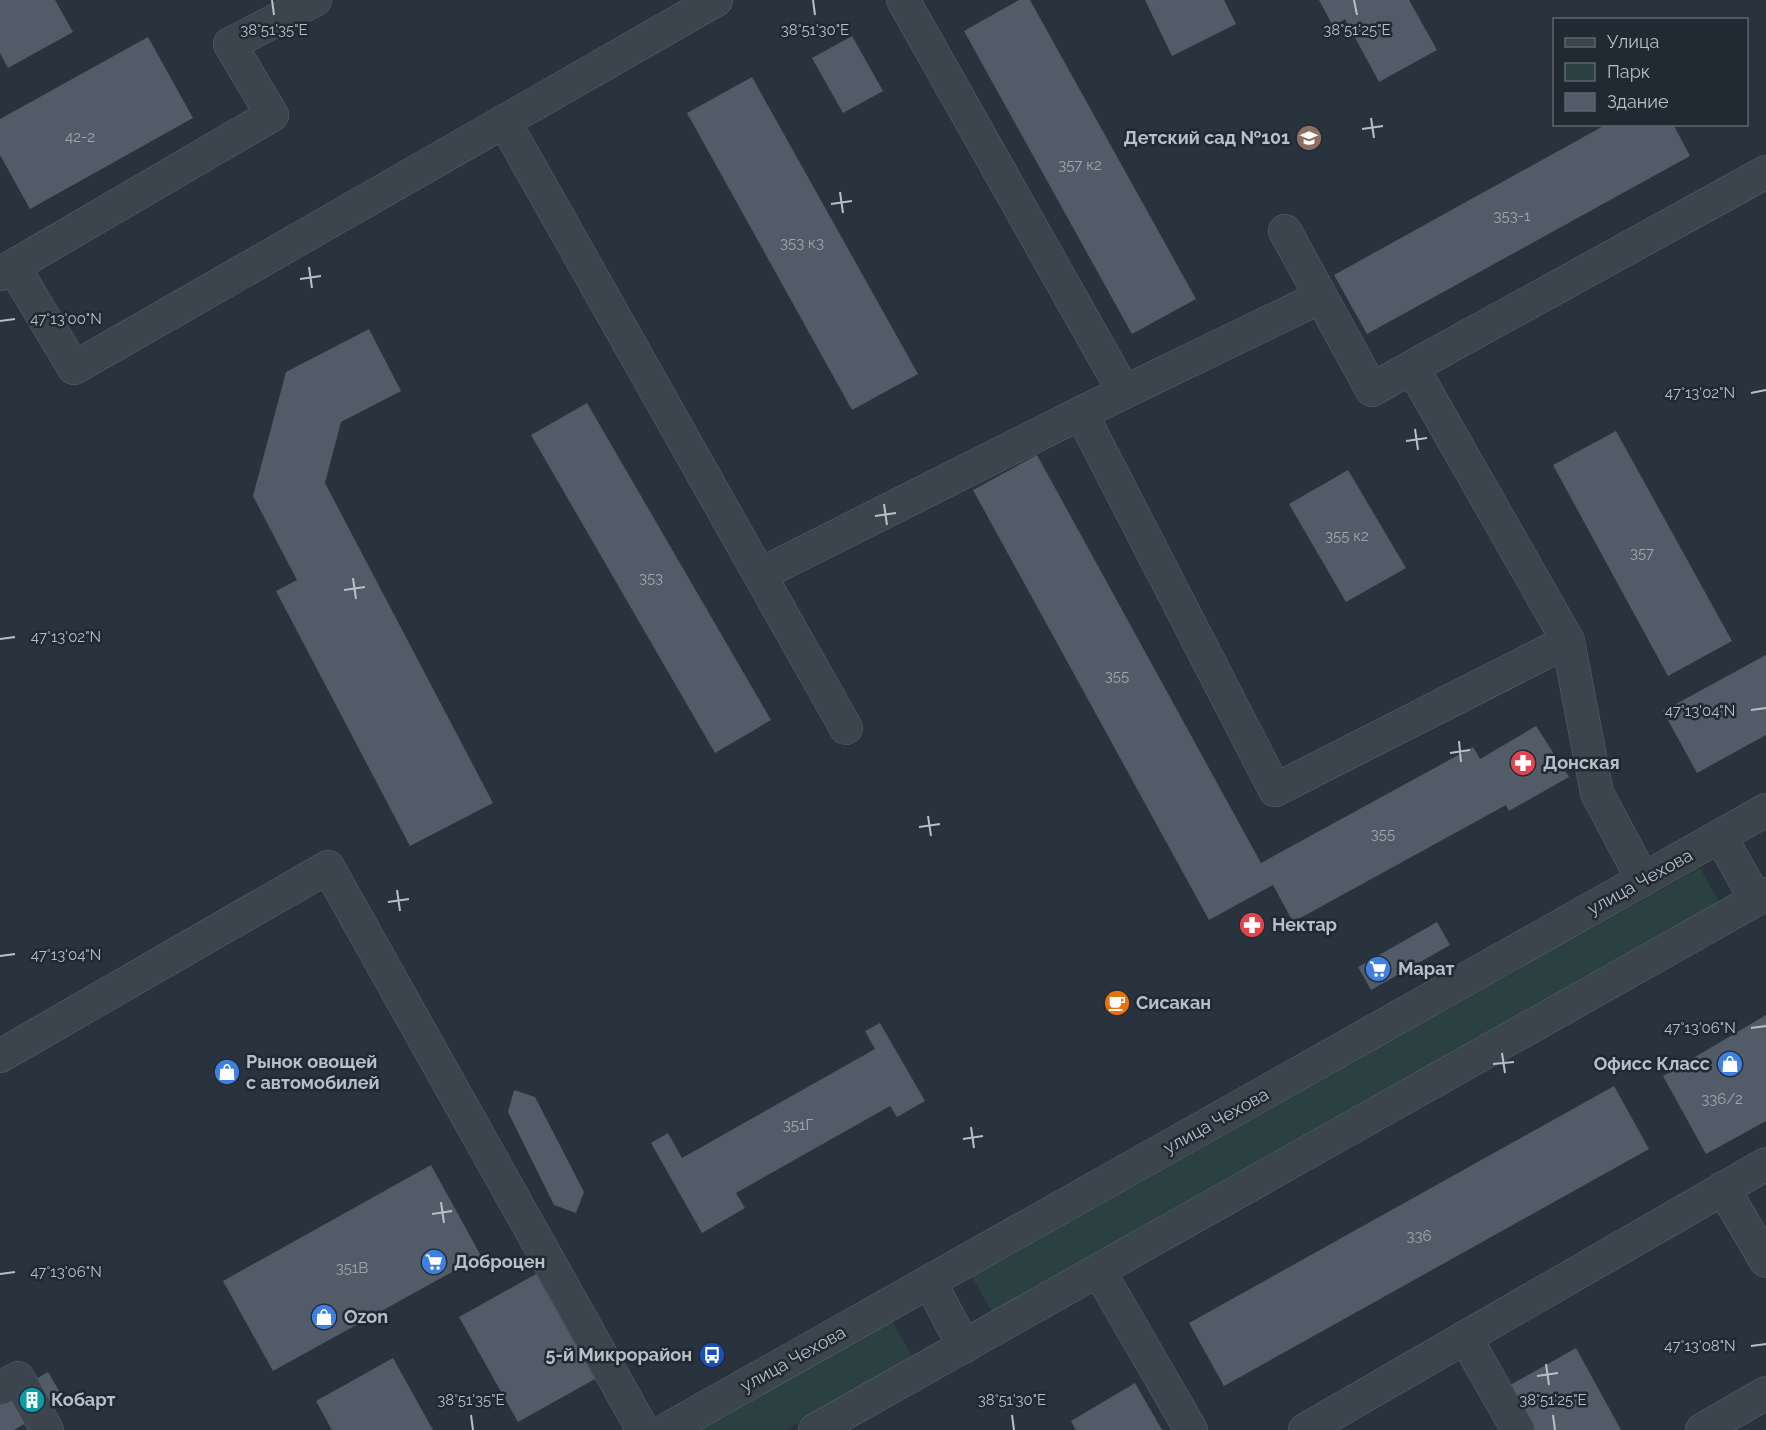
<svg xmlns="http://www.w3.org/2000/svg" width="1766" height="1430" font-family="Raleway,sans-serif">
  <rect width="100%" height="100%" fill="#28333e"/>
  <g fill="#2b4040">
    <path d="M 1700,868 L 1720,904 L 992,1312 L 971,1275 Z"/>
    <path d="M 892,1321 L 913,1358 L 786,1430 L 699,1430 Z"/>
  </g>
  <g fill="#525c68">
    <path d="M 0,0 L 55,0 L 73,32 L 8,68 L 0,53 Z"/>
    <path d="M 1019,0 L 1030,0 L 1196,299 L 1132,334 L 964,31 Z"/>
    <path d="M 1145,0 L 1224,0 L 1236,24 L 1172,56 Z"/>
    <path d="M 1319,0 L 1409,0 L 1437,50 L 1379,82 L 1345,19 L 1333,26 Z"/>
    <path d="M 852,36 L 883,91 L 843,113 L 812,58 Z"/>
    <path d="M 148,37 L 193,118 L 30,209 L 0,155 L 0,119 Z"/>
    <path d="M 752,77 L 918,374 L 852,410 L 687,113 Z"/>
    <path d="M 1607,124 L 1673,124 L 1690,156 L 1367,334 L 1334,275 Z"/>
    <path d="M 369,329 L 401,391 L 341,422 L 325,483 L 493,803 L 410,846 L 276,591 L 297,580 L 253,496 L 286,372 Z"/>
    <path d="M 587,403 L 771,720 L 715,753 L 531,435 Z"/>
    <path d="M 1616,431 L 1732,641 L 1668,676 L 1553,465 Z"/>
    <path d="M 1037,455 L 1261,863 L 1473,747 L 1480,759 L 1536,726 L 1569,777 L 1509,811 L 1506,805 L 1293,922 L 1273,885 L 1209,920 L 973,490 Z"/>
    <path d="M 1348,470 L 1406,568 L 1346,602 L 1289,504 Z"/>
    <path d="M 1766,655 L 1766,735 L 1697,773 L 1663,711 Z"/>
    <path d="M 1437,922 L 1450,945 L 1371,990 L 1358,967 Z"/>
    <path d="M 1766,1015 L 1766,1121 L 1706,1154 L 1663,1076 Z"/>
    <path d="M 880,1023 L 925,1101 L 897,1117 L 890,1106 L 736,1193 L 745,1208 L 702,1233 L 651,1143 L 668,1133 L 682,1158 L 875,1049 L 865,1031 Z"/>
    <path d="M 1614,1086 L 1649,1149 L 1224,1386 L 1189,1323 Z"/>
    <path d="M 514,1090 L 535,1097 L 584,1192 L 576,1213 L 554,1205 L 508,1112 Z"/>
    <path d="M 431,1165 L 481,1256 L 273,1371 L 223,1281 Z"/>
    <path d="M 536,1274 L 595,1379 L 518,1422 L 459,1317 Z"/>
    <path d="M 1576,1348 L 1621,1430 L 1535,1430 L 1510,1385 Z"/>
    <path d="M 393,1358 L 433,1430 L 332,1430 L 316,1401 Z"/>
    <path d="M 48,1372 L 65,1401 L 14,1430 L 0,1430 L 0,1400 Z"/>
    <path d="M 1135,1383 L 1162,1430 L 1076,1430 L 1071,1421 Z"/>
  </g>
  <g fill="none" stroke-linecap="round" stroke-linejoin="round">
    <g stroke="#5a626c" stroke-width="34">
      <g id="minor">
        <path d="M 903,0 L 1124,392"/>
        <path d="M 504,121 L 846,728"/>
        <path d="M 1285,231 L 1372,390 L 1412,367"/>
        <path d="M 13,266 L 74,368 L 716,0"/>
        <path d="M 0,274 L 272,115 L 230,44 L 315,0"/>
        <path d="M 1081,413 L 1275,790 L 1568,641"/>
        <path d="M 761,574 L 1081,413 L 1321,297"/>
        <path d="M 1720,836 L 1756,900"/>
        <path d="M 1643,880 L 1597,793 L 1568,641 L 1412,367 L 1766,172"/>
        <path d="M 0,1056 L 328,867 L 643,1430"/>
        <path d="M 1723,1188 L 1766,1261"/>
        <path d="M 1099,1271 L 1191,1430"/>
        <path d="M 930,1282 L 964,1347"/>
        <path d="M 1465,1337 L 1518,1430"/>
        <path d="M 0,1388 L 18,1378 L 47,1430"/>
        <path d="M 666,1430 L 1766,810"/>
        <path d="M 815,1430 L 1766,894"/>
        <path d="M 1305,1430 L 1766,1164"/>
        <path d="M 1702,1430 L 1766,1393"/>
      </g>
    </g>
    <use href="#minor" stroke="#3c444e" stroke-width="33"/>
  </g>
  <path fill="none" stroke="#b8bfc9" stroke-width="2" d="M 272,0 L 274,15M 813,0 L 815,15M 1354,0 L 1357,15M 1371,118 L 1374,138M 1362,129 L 1383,126M 840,192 L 843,213M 831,204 L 852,201M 309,267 L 312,288M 300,279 L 321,276M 0,321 L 15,319M 1751,393 L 1766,390M 1415,429 L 1418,450M 1406,441 L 1427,438M 884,504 L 887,525M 875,516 L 896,513M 353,578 L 356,599M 344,590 L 365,587M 0,639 L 15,637M 1751,710 L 1766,708M 1459,741 L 1461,762M 1450,753 L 1470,750M 928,816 L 931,836M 919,827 L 940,824M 397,890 L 400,911M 388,902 L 409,899M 0,956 L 15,954M 1751,1028 L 1766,1026M 1502,1053 L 1505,1073M 1493,1064 L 1514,1062M 971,1127 L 974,1148M 963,1139 L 983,1136M 441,1202 L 444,1223M 432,1214 L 452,1211M 0,1274 L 15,1272M 1751,1346 L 1766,1344M 1546,1364 L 1549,1385M 1537,1376 L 1558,1373M 471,1415 L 473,1430M 1012,1415 L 1014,1430M 1553,1415 L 1555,1430"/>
  <defs>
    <g id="school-disc" transform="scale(1.35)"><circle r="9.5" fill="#8d6e63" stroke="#212933"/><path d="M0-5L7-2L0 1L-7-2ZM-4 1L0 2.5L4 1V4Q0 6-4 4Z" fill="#fff"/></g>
    <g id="pharmacy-disc" transform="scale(1.35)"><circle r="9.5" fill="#e0444e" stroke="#212933"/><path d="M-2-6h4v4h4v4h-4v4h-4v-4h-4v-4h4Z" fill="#fff"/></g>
    <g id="supermarket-disc" transform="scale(1.35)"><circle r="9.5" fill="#3f7fe0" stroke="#212933"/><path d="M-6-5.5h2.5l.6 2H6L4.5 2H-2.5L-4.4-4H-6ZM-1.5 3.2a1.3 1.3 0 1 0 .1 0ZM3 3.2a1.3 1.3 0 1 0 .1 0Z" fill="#fff"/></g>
    <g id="cafe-disc" transform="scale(1.35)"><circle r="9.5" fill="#e8710a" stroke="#212933"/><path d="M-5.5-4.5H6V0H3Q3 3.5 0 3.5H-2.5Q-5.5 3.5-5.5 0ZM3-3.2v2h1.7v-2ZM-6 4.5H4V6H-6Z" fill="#fff"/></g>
    <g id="shop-disc" transform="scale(1.35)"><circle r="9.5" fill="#3f7fe0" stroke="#212933"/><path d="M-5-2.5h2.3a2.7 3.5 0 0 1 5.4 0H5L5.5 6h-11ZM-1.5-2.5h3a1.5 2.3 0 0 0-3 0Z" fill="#fff"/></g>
    <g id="bus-disc" transform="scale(1.35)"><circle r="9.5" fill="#1a4fb4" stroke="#212933"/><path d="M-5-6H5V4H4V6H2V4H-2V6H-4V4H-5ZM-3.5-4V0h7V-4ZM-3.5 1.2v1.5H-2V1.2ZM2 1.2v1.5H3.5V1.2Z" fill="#fff"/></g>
    <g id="building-disc" transform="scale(1.35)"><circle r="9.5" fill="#0f9aa8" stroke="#212933"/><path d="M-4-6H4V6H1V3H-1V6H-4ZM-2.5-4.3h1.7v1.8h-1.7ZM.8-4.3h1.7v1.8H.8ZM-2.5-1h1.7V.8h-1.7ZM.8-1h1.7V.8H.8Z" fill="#fff"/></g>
  </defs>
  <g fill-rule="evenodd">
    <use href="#school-disc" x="1309" y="138"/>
    <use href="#pharmacy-disc" x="1523" y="763"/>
    <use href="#pharmacy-disc" x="1252" y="925"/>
    <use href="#supermarket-disc" x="1378" y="969"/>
    <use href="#cafe-disc" x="1117" y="1003"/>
    <use href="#shop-disc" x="1730" y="1064"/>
    <use href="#shop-disc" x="227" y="1072"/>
    <use href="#supermarket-disc" x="434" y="1262"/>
    <use href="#shop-disc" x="324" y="1317"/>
    <use href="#bus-disc" x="712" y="1355"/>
    <use href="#building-disc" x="32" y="1400"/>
  </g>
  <g text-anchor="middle" stroke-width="5" stroke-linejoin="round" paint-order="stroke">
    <g font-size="15" fill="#9ea6b1">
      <text x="80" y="142">42-2</text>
      <text x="1080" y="170">357 к2</text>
      <text x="1512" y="221">353-1</text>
      <text x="802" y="248">353 к3</text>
      <text x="1347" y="541">355 к2</text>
      <text x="1642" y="558">357</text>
      <text x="651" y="583">353</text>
      <text x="1117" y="681">355</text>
      <text x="1383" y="839">355</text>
      <text x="1722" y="1104">336/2</text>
      <text x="798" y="1130">351Г</text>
      <text x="1419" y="1241">336</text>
      <text x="352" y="1273">351В</text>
    </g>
    <g font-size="18" font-weight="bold" fill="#b8bfc9" stroke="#212933" text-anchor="start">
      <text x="1290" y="144" text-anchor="end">Детский сад №101</text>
      <text x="1543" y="769">Донская</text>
      <text x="1272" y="931">Нектар</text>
      <text x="1398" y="975">Марат</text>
      <text x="1136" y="1009">Сисакан</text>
      <text x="246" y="1068">Рынок овощей<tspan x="246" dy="21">с автомобилей</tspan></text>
      <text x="1710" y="1070" text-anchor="end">Офисс Класс</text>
      <text x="454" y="1268">Доброцен</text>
      <text x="344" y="1323">Ozon</text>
      <text x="692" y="1361" text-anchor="end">5-й Микрорайон</text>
      <text x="51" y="1406">Кобарт</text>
    </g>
    <g font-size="18" fill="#b8bfc9" stroke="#212933">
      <text transform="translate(1640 882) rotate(-29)" y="6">улица Чехова</text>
      <text transform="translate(1216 1121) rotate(-29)" y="6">улица Чехова</text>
      <text transform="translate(793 1359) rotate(-29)" y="6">улица Чехова</text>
    </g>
  </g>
  <g font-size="15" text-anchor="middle" fill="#b8bfc9" stroke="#212933" stroke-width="5" stroke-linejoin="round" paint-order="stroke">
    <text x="274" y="35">38°51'35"E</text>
    <text x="815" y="35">38°51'30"E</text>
    <text x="1357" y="35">38°51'25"E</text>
    <text x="66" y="324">47°13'00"N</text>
    <text x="1700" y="398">47°13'02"N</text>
    <text x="66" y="642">47°13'02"N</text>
    <text x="1700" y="716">47°13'04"N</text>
    <text x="66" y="960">47°13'04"N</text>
    <text x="1700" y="1033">47°13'06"N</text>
    <text x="66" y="1277">47°13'06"N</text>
    <text x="1700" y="1351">47°13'08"N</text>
    <text x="471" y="1405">38°51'35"E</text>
    <text x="1012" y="1405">38°51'30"E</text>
    <text x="1553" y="1405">38°51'25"E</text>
  </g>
  <rect x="1553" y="18" width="195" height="108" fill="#212933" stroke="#5d656f" stroke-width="1.5"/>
  <rect x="1565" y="38" width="30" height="9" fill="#3c444e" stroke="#5d656f" stroke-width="1.5"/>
  <text x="1607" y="48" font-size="18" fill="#b8bfc9">Улица</text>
  <rect x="1565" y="63" width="30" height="18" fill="#2b4040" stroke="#5d656f" stroke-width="1.5"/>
  <text x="1607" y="78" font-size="18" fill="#b8bfc9">Парк</text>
  <rect x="1565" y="93" width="30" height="18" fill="#525c68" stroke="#5d656f" stroke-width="1.5"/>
  <text x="1607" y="108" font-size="18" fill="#b8bfc9">Здание</text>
</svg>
